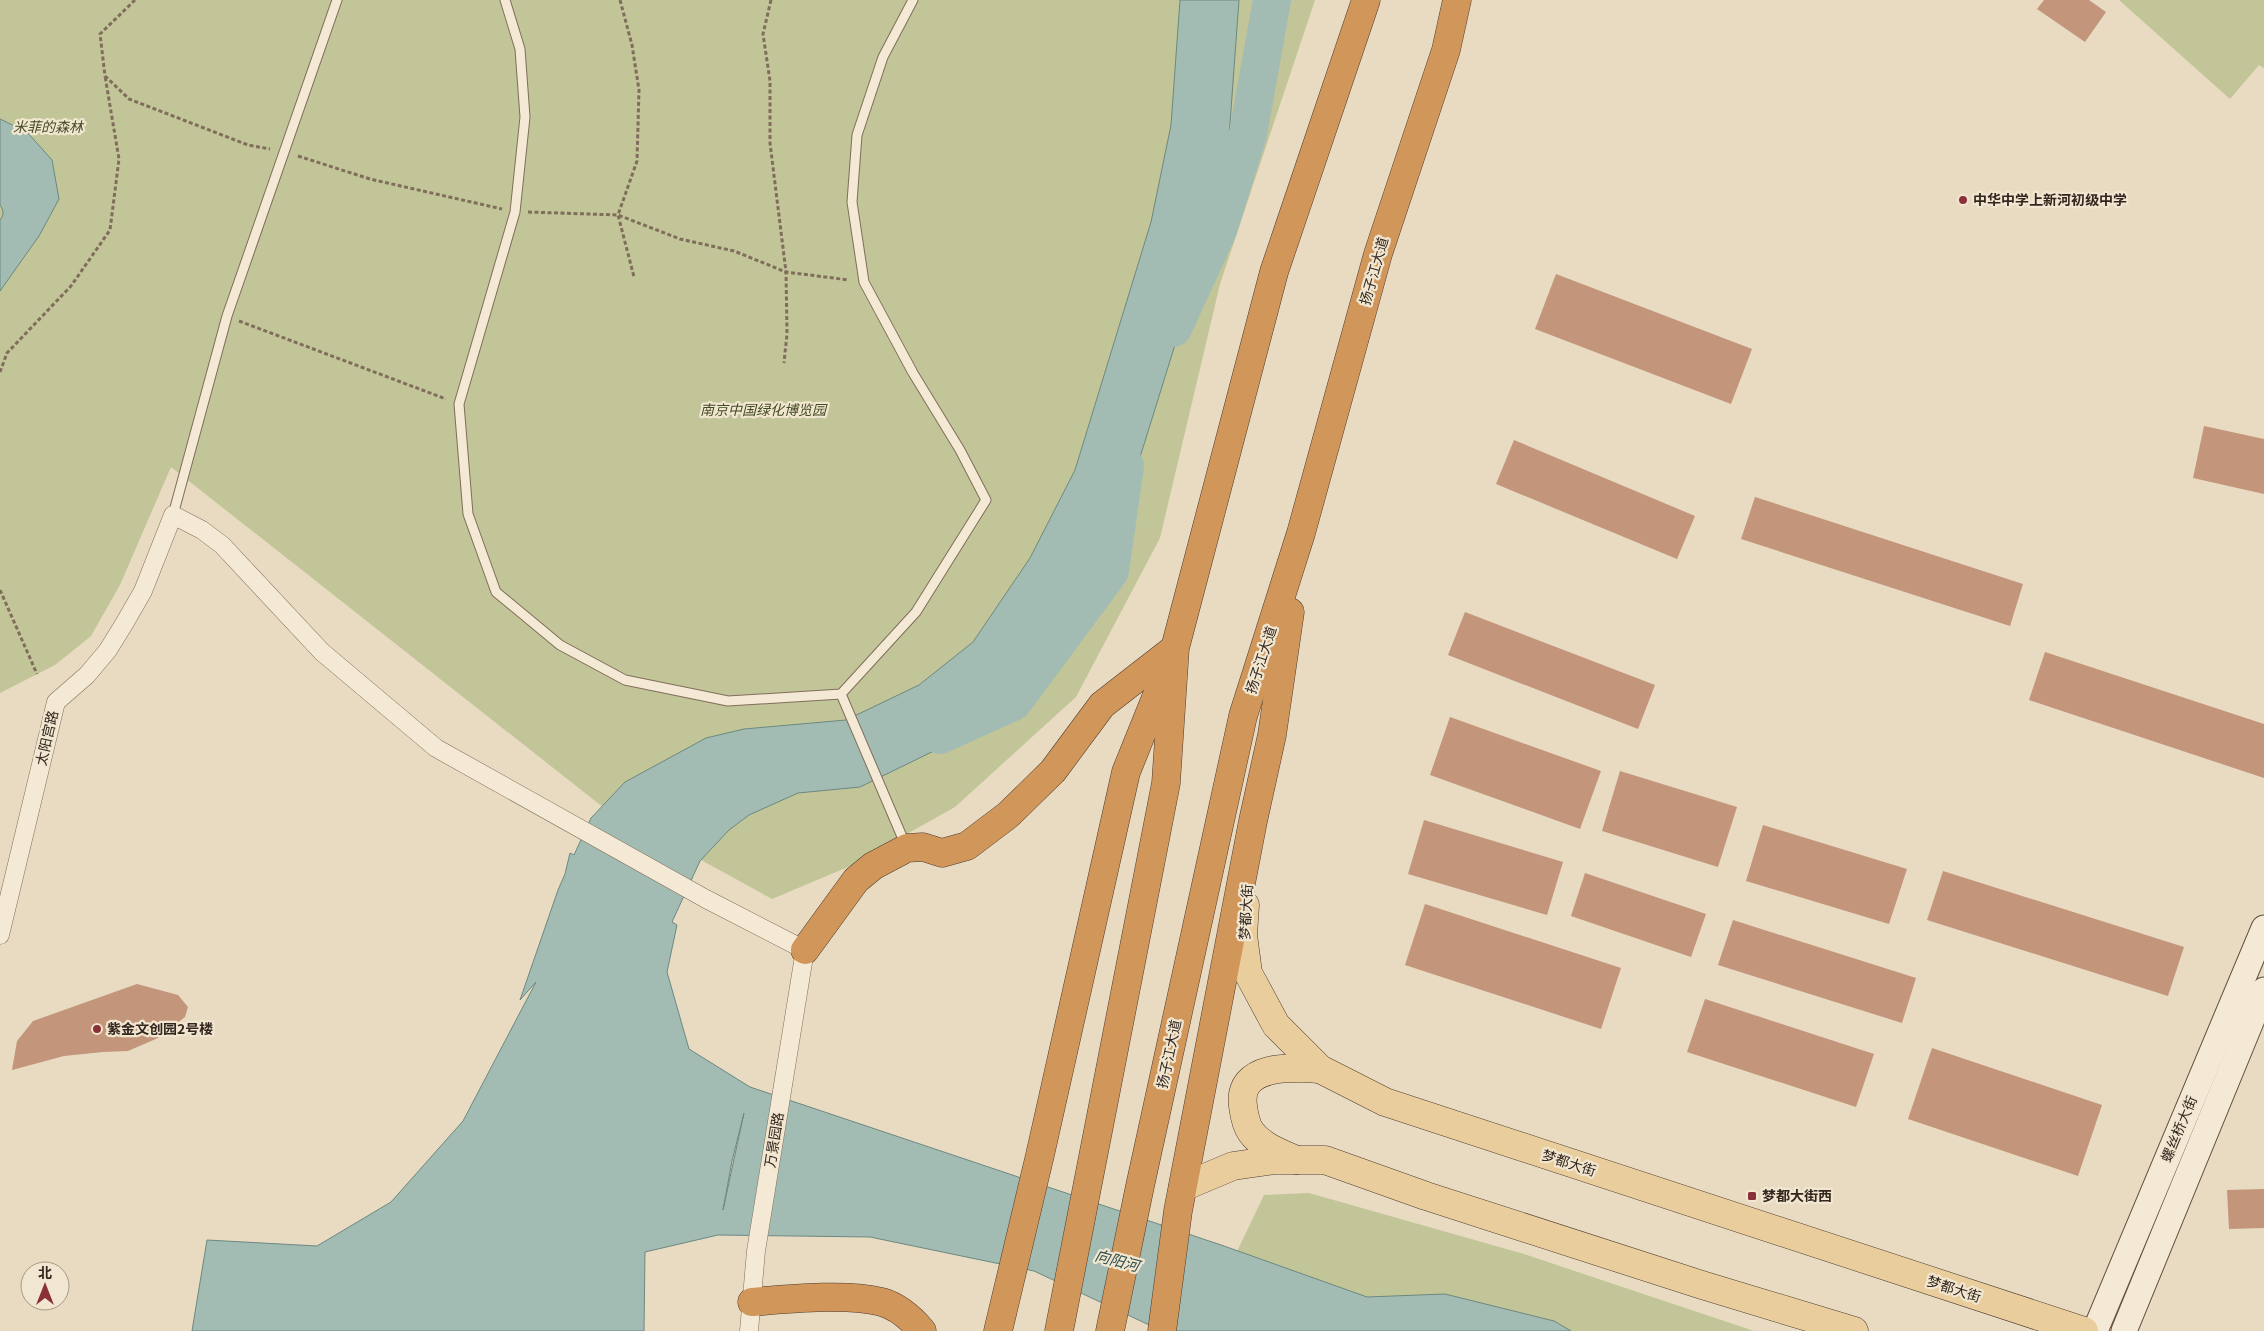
<svg xmlns="http://www.w3.org/2000/svg" width="2264" height="1331" font-family="Georgia,'Noto Sans SC',serif">
  <rect width="100%" height="100%" fill="#e8dbc2"/>
  <g fill="#c2c597">
    <path d="M 0,0 L 1315,0 L 1220,284 L 1160,538 L 1076,697 L 955,807 L 848,867 L 772,899 L 599,804 L 171,467 L 120,585 L 91,636 L 55,665 L 0,693 Z"/>
    <path d="M 2119,0 L 2264,0 L 2264,68 L 2259,65 L 2230,99 Z"/>
    <path d="M 1309,1193 L 1524,1254 L 1754,1331 L 1199,1331 L 1264,1195 Z"/>
  </g>
  <g fill="#a3bcb3" stroke="#6c8880" fill-rule="evenodd">
    <path d="M 1180,0 L 1239,0 L 1229,137 L 1207,242 L 1127,499 L 1079,596 L 1008,697 L 946,745 L 860,787 L 798,793 L 749,815 L 729,830 L 700,861 L 672,922 L 677,925 L 667,972 L 689,1049 L 750,1087 L 1224,1246 L 1367,1297 L 1445,1294 L 1554,1321 L 1571,1331 L 1162,1331 L 1034,1271 L 870,1237 L 718,1235 L 645,1252 L 644,1331 L 192,1331 L 207,1240 L 317,1246 L 391,1202 L 463,1121 L 536,982 L 520,1000 L 558,890 L 565,874 L 570,853 L 574,855 L 591,818 L 625,782 L 706,738 L 744,729 L 846,720 L 919,685 L 973,642 L 1030,558 L 1075,470 L 1151,222 L 1171,125 ZM 744,1113 L 723,1210 L 732,1161 Z"/>
    <path d="M 0,119 L 27,132 L 52,160 L 59,199 L 39,236 L 0,291 L 0,220 C 4,215 4,211 0,205 Z"/>
  </g>
  <g fill="none" stroke-linecap="round" stroke-linejoin="round">
    <g stroke="#a3bcb3" stroke-width="38">
      <path d="M 1173,328 L 1218,230 L 1248,134 L 1272,0"/>
      <path d="M 940,735 L 1013,702 L 1110,571 L 1125,466"/>
    </g>
  </g>
  <g fill="#c3957b">
    <path d="M 2044,0 L 2089,0 L 2106,12 L 2085,42 L 2037,9 Z"/>
    <path d="M 1556,274 L 1752,349 L 1731,404 L 1535,329 Z"/>
    <path d="M 2204,426 L 2264,439 L 2264,494 L 2193,478 Z"/>
    <path d="M 1514,440 L 1695,516 L 1677,559 L 1496,484 Z"/>
    <path d="M 1755,497 L 2023,584 L 2010,626 L 1741,539 Z"/>
    <path d="M 1465,612 L 1655,685 L 1638,729 L 1448,655 Z"/>
    <path d="M 2045,652 L 2264,724 L 2264,778 L 2029,700 Z"/>
    <path d="M 1450,717 L 1601,771 L 1580,829 L 1430,775 Z"/>
    <path d="M 1620,771 L 1737,807 L 1718,867 L 1602,831 Z"/>
    <path d="M 1424,820 L 1563,862 L 1547,915 L 1408,874 Z"/>
    <path d="M 1763,825 L 1907,869 L 1889,924 L 1746,881 Z"/>
    <path d="M 1943,871 L 2184,947 L 2168,996 L 1927,920 Z"/>
    <path d="M 1585,873 L 1706,914 L 1691,957 L 1571,916 Z"/>
    <path d="M 1425,904 L 1621,968 L 1601,1029 L 1405,965 Z"/>
    <path d="M 1733,920 L 1916,978 L 1902,1023 L 1718,965 Z"/>
    <path d="M 137,984 L 178,995 L 188,1007 L 185,1017 L 158,1038 L 128,1051 L 103,1052 L 64,1056 L 12,1070 L 17,1041 L 33,1021 Z"/>
    <path d="M 1705,999 L 1874,1054 L 1856,1107 L 1687,1052 Z"/>
    <path d="M 1932,1048 L 2102,1105 L 2078,1176 L 1908,1119 Z"/>
    <path d="M 2264,1189 L 2264,1228 L 2229,1229 L 2227,1190 Z"/>
  </g>
  <g fill="none" stroke-linecap="round" stroke-linejoin="round">
    <g stroke="#806d5b" stroke-width="11">
      <g id="lane">
        <path d="M 505,0 L 520,49 L 525,117 L 515,212 L 459,404 L 468,514 L 496,592 L 560,645 L 625,680 L 728,701 L 841,694 L 916,612 L 986,500 L 960,450 L 913,373 L 864,282 L 852,202 L 857,135 L 883,57 L 913,0"/>
        <path d="M 173,515 L 227,316 L 337,0"/>
        <path d="M 841,694 L 906,846"/>
      </g>
    </g>
    <g stroke="#806d5b" stroke-width="19">
      <path id="street" d="M 0,935 L 56,702 L 87,675 L 108,650 L 124,624 L 143,591 L 173,515 L 202,530 L 222,545 L 322,652 L 436,748 L 706,899 L 805,950 L 756,1251 L 749,1331"/>
    </g>
    <g stroke="#624e3e" stroke-width="27">
      <g id="secondary">
        <path d="M 2095,1331 L 2264,928"/>
        <path d="M 2124,1331 L 2264,990"/>
      </g>
    </g>
    <g stroke="#4e3c2f" stroke-width="29">
      <g id="primary">
        <path d="M 1245,905 L 1243,935 L 1248,973 L 1276,1025 L 1320,1069 L 1385,1102 L 2084,1331"/>
        <path d="M 1296,1160 C 1281,1153 1261,1146 1251,1132 C 1246,1125 1244,1114 1243,1106 C 1237,1064 1292,1067 1320,1069"/>
        <path d="M 1183,1187 L 1233,1166 L 1275,1160 L 1325,1160 L 1426,1196 L 1702,1285 L 1854,1331"/>
      </g>
    </g>
    <g stroke="#4e3c2f" stroke-width="29">
      <g id="highway">
        <path d="M 805,950 L 856,880 L 873,866 L 907,848 L 923,847 L 942,853 L 967,846 L 1008,815 L 1053,771 L 1102,705 L 1174,649"/>
        <path d="M 752,1302 C 788,1299 847,1293 882,1302 C 899,1307 911,1318 922,1331"/>
        <path d="M 998,1331 L 1040,1155 L 1126,772 L 1166,673"/>
        <path d="M 1059,1331 L 1166,783 L 1175,648 L 1274,272 L 1366,0"/>
        <path d="M 1110,1331 L 1140,1186 L 1243,716 L 1301,533 L 1378,254 L 1446,50 L 1457,0"/>
        <path d="M 1162,1331 L 1178,1211 L 1253,821 L 1272,735 L 1290,612"/>
      </g>
    </g>
    <g stroke="#806d5b" stroke-width="3" stroke-dasharray="4 2.5" stroke-linecap="butt">
      <path d="M 135,0 L 100,34 L 105,76 L 129,99 L 248,145 L 270,149"/>
      <path d="M 620,0 L 632,45 L 639,90 L 637,161 L 618,215 L 634,277"/>
      <path d="M 771,0 L 763,34 L 770,81 L 770,143 L 786,272 L 787,334 L 784,363"/>
      <path d="M 298,156 L 370,179 L 502,209"/>
      <path d="M 528,212 L 618,215 L 680,239 L 734,251 L 786,272 L 849,280"/>
      <path d="M 239,321 L 446,399"/>
      <path d="M 0,372 L 7,353 L 71,286 L 110,230 L 119,159 L 105,76"/>
      <path d="M 0,590 L 37,674"/>
    </g>
    <use href="#lane" stroke="#f4e9d4" stroke-width="9"/>
    <use href="#street" stroke="#f4e9d4" stroke-width="18"/>
    <use href="#secondary" stroke="#f4e9d4" stroke-width="25"/>
    <use href="#primary" stroke="#e9cd9c" stroke-width="28"/>
    <use href="#highway" stroke="#d0965a" stroke-width="28"/>
  </g>
  <g fill="#893136" stroke="#f1e6d0" stroke-width="2">
    <circle cx="1963" cy="200" r="5"/>
    <circle cx="97" cy="1029" r="5"/>
    <rect x="1747" y="1191" width="10" height="10" rx="2.5"/>
  </g>
  <g text-anchor="middle" stroke-width="4.5" stroke-linejoin="round" paint-order="stroke">
    <g font-size="14" font-style="italic" fill="#444c26" stroke="#f1e6d0">
      <text x="48" y="132">米菲的森林</text>
      <text x="763" y="415">南京中国绿化博览园</text>
    </g>
    <g font-size="14" font-weight="bold" fill="#32261e" stroke="#f1e6d0" text-anchor="start">
      <text x="1973" y="205">中华中学上新河初级中学</text>
      <text x="107" y="1034">紫金文创园2号楼</text>
      <text x="1762" y="1201">梦都大街西</text>
    </g>
    <g font-size="14" fill="#32261e" stroke="#f1e6d0">
      <text transform="translate(1374 271) rotate(-74)" y="5">扬子江大道</text>
      <text transform="translate(1261 660) rotate(-72)" y="5">扬子江大道</text>
      <text transform="translate(47 738) rotate(-77)" y="5">太阳宫路</text>
      <text transform="translate(1246 912) rotate(-87)" y="5">梦都大街</text>
      <text transform="translate(1169 1054) rotate(-78)" y="5">扬子江大道</text>
      <text transform="translate(2179 1129) rotate(-67)" y="5">螺丝桥大街</text>
      <text transform="translate(774 1140) rotate(-81)" y="5">万景园路</text>
      <text transform="translate(1569 1163) rotate(18)" y="5">梦都大街</text>
      <text transform="translate(1954 1289) rotate(18)" y="5">梦都大街</text>
    </g>
    <g font-size="15" font-style="italic" fill="#2e504c" stroke="#f1e6d0">
      <text transform="translate(1117 1261) rotate(15)" y="5">向阳河</text>
    </g>
  </g>
  <g transform="translate(45 1286)"><circle r="24" fill="#f1e6d0" stroke="#a59989"/>
  <path d="M0-4L9 19L0 12L-9 19Z" fill="#893136"/>
  <text y="-8" font-size="14" font-weight="bold" text-anchor="middle" fill="#32261e">北</text>
  </g>
</svg>
